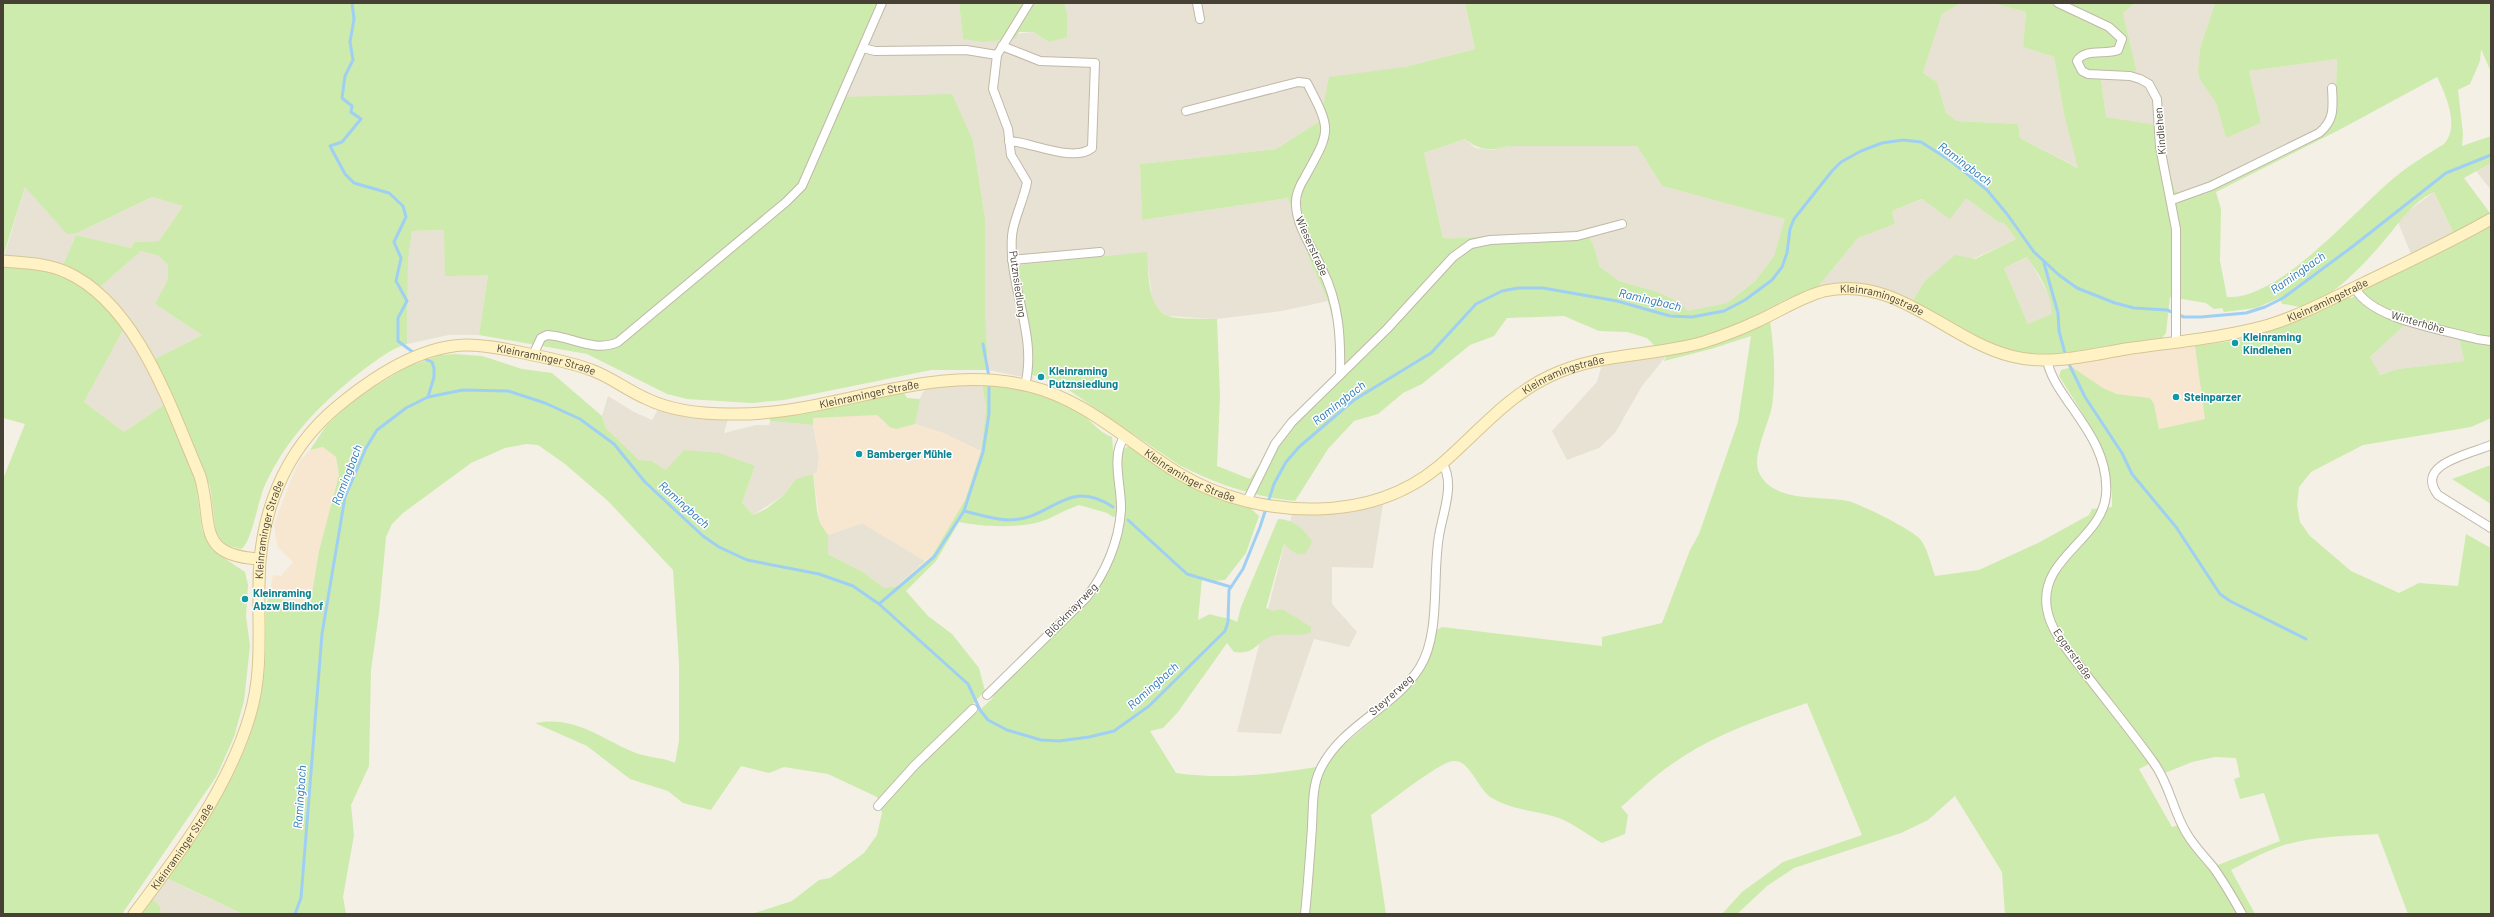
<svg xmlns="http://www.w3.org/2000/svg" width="2494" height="917" font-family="Barlow,sans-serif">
  <rect width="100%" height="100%" fill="#f4f0e6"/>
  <g fill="#e8e2d4">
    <path d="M 885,3 L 959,3 L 963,39 L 1033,32 L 1049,42 L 1067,12 L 1064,3 L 1465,3 L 1475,49 L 1405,67 L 1276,149 L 1140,164 L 1142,220 L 1289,198 L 1310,261 L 1328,301 L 1282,311 L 1217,319 L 1168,316 L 1156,308 L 1152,297 L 1146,252 L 1024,305 L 1033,379 L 988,370 L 985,308 L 985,218 L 973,141 L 846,97 Z"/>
    <path d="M 1961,3 L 1992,3 L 2026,12 L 2023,47 L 2054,57 L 2064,114 L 2079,168 L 2020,138 L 2018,124 L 1957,121 L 1946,113 L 1937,82 L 1923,73 L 1942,14 Z"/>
    <path d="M 2135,3 L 2215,3 L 2200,48 L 2198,70 L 2199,78 L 2216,103 L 2226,138 L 2261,123 L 2249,71 L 2337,59 L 2335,119 L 2253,162 L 2181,193 L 2175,191 L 2164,154 L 2162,127 L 2106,117 L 2101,79 L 2121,77 L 2136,68 L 2123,13 Z"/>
    <path d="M 1465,139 L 1475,148 L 1492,150 L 1509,146 L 1637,146 L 1662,186 L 1786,219 L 1774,256 L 1755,281 L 1727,303 L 1688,312 L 1677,301 L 1658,292 L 1619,281 L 1600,267 L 1593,244 L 1559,233 L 1502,235 L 1465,240 L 1443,238 L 1424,153 Z"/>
    <path d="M 2491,163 L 2491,190 L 2476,171 Z"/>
    <path d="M 25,187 L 77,233 L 152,197 L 183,206 L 159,241 L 134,242 L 131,248 L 76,235 L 63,265 L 4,257 Z"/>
    <path d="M 2434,192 L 2454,234 L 2411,254 L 2398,222 L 2403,215 Z"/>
    <path d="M 1966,198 L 1997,221 L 2005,224 L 2016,239 L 1925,281 L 1913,300 L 1876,286 L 1839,284 L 1816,289 L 1858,238 L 1895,224 L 1892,211 L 1923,199 Z"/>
    <path d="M 444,230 L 488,275 L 479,335 L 449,335 L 407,344 L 408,261 L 412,231 Z"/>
    <path d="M 141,251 L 159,256 L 168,265 L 168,279 L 155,304 L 202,335 L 153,360 L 131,324 L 100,287 Z"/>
    <path d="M 2028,257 L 2051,299 L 2052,307 L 2052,315 L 2028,324 L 2004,268 Z"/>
    <path d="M 2407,323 L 2459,338 L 2464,361 L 2398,369 L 2379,375 L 2370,357 Z"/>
    <path d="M 123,330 L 142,359 L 164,405 L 124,432 L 84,402 Z"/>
    <path d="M 1667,355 L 1642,386 L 1615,433 L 1599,448 L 1567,460 L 1552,431 L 1597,382 L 1602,364 Z"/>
    <path d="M 982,384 L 986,409 L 981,451 L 943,433 L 915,424 L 918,403 L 923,392 L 931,385 Z"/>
    <path d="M 608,396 L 634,412 L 652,420 L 658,409 L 685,416 L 728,419 L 724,433 L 756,425 L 769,425 L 770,421 L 813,425 L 819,457 L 817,473 L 796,479 L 784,495 L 753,515 L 742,503 L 755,466 L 666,470 L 652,461 L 639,460 L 606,428 L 602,416 Z"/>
    <path d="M 1383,504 L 1373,568 L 1332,567 L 1332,604 L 1357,632 L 1349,647 L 1314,639 L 1281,734 L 1237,732 L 1292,514 L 1337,513 Z"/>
    <path d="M 862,523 L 925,561 L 897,586 L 884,588 L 863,572 L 828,554 L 828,535 Z"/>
    <path d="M 166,878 L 195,892 L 243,914 L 161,914 L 160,906 L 151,898 Z"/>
  </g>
  <g fill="#f7e7d0">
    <path d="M 2195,346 L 2206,419 L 2159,429 L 2154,404 L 2150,398 L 2117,394 L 2103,388 L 2072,367 L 2074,362 Z"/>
    <path d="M 857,414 L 877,415 L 884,422 L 897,429 L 915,424 L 943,433 L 981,451 L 965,500 L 932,556 L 925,561 L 862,523 L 828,535 L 820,523 L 813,474 L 817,472 L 819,457 L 812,418 Z"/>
    <path d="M 323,447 L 336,457 L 339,476 L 319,551 L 310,605 L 269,597 L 273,575 L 281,576 L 293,562 L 277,546 L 274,525 L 291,479 L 301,459 L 310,450 Z"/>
  </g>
  <g fill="#cdebac" fill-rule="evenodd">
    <path d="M 3,3 L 885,3 L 846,97 L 952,94 L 973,141 L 985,218 L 985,308 L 988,370 L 931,370 L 784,400 L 752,403 L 687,399 L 667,394 L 587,354 L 479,335 L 488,275 L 445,276 L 444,230 L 412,231 L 408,261 L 407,344 C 390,349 377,360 363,370 C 322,402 287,437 265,485 C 258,499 252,543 241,549 L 229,546 L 222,541 L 216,532 L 210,486 L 153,360 L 202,335 L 155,304 L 168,279 L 168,265 L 159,256 L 141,251 L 100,287 L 74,269 L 63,265 L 76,235 L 131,248 L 134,242 L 159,241 L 183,206 L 152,197 L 77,233 L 67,234 L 25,187 L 3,257 Z"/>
    <path d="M 959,3 L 1064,3 L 1067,12 L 1067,37 L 1049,42 L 1033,32 L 1019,32 L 1016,38 L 984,42 L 963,39 Z"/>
    <path d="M 1465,3 L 1961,3 L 1942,14 L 1923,73 L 1937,82 L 1946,113 L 1957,121 L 2018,124 L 2020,138 L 2078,168 L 2064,114 L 2054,57 L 2023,47 L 2026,12 L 1992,3 L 2135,3 L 2123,13 L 2136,68 L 2135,79 L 2101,79 L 2106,117 L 2162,126 L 2164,154 L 2175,191 L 2181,193 L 2253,162 L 2335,119 L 2337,59 L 2249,71 L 2261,123 L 2226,138 L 2216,103 L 2199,78 L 2198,70 L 2200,48 L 2215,3 L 2491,3 L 2491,72 L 2481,49 L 2480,61 L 2470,84 L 2458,90 L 2463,134 L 2462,146 L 2491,136 L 2491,163 L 2464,178 L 2490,213 L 2454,234 L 2434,192 C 2413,202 2402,219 2388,236 C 2368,260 2331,302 2300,307 C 2295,307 2288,304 2282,304 L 2279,298 L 2256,308 L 2224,312 L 2222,308 L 2214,309 L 2206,303 L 2170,297 L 2166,333 L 2162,338 L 2082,351 L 2050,354 L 2020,353 L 2000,348 L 1981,340 L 1913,300 L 1925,281 L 1955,255 L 1975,259 L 2016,239 L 2005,224 L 1997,221 L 1966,198 L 1950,219 L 1922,199 L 1892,211 L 1895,224 L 1858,238 L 1816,289 L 1789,298 L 1730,328 L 1699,339 L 1655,346 L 1647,338 L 1627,332 L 1599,331 L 1564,316 L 1507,318 L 1494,336 L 1470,345 L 1422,384 L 1403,393 L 1378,414 L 1354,421 L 1328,449 L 1295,501 C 1254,497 1216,484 1179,465 L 1057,382 L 1032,375 L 1018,268 L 1020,265 L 1147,252 C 1149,271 1146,307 1168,316 C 1178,320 1205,318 1217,319 L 1220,396 L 1217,466 L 1250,479 L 1283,428 L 1337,372 L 1336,371 L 1335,328 L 1328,301 L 1310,261 L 1288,198 L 1142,220 L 1140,164 L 1276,149 L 1320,121 L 1329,77 L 1405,67 L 1475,49 ZM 2437,77 C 2446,95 2460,127 2444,144 C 2425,156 2404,168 2387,184 C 2350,216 2278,300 2227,297 L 2220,261 L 2221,209 L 2216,192 L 2339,130 ZM 1465,139 C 1480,151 1491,151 1509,146 L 1637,146 L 1662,186 L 1785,219 L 1774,256 L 1755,281 L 1727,303 L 1688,311 L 1677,301 L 1658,292 L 1619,281 L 1600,267 L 1593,244 L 1584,230 C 1557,234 1531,233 1504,235 C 1482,235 1466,240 1443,238 L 1424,153 ZM 2027,257 C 2039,274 2052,294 2052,314 L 2028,324 L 2004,268 Z"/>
    <path d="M 2491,224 L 2491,418 L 2471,427 L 2363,445 L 2311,472 L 2299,487 L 2297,505 L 2300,522 L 2310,536 L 2351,571 L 2399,593 L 2419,583 L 2458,586 L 2466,534 L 2491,548 L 2491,914 L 2408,914 L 2378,834 C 2346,836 2309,836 2278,847 C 2262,853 2246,862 2231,870 L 2255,914 L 2005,914 L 2002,872 L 1955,796 L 1928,820 L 1901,833 L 1794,868 L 1767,886 L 1737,914 L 1722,914 L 1742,892 L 1783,862 L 1862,835 L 1807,703 C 1760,719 1713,735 1672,764 C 1654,776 1637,793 1621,807 L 1628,815 L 1625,834 L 1602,843 C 1588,835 1574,824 1559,818 C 1537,810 1513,811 1492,798 C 1477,789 1470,759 1453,761 C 1438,763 1386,805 1371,815 L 1386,914 L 752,914 L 792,901 L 819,880 L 830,878 L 864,853 L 877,835 L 882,813 L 877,797 L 828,774 L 784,767 L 769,773 L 741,766 L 711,810 L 683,803 L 668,791 L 630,779 L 587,746 L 535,723 C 576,715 601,739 636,753 C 649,758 662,757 675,763 L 679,741 L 679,663 L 673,570 L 608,501 L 565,464 L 538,445 L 526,444 L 505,448 L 471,463 L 403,513 L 392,524 L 386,537 L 379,613 L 371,670 L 369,766 L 351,805 L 354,835 L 343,897 L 346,914 L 243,914 L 166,878 C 207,823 246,767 260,699 C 267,668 266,636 266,605 L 269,597 L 310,605 L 319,551 L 339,475 L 336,457 L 323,447 L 310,450 L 326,426 L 357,397 L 407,367 L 440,355 L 455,354 L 482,356 L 522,369 L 552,373 L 602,416 L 606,428 L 639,460 L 652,461 L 666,470 L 684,450 L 719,453 L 755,466 L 742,503 L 753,515 L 766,509 L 784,495 L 796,479 L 813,474 L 817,511 L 820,523 L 828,535 L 828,554 L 863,572 L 884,588 L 898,586 L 932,556 L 965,500 L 981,451 L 986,409 L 982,384 C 1015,387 1047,393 1076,410 C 1089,417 1097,432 1112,437 L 1118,504 L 1117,516 L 1113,517 L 1107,513 L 1079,505 C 1068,509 1058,514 1048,519 C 1025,529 983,527 959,522 L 936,561 L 906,591 L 928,616 L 952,634 L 979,668 L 985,691 L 970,707 L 976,713 L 992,699 L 994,693 L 1091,597 L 1124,510 L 1121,459 L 1124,449 L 1130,445 L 1248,506 L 1259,516 L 1246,553 L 1225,580 L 1214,581 L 1196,575 L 1196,577 L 1202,579 L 1198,620 L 1210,614 C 1219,618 1230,617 1237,622 L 1241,607 L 1278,519 C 1291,518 1307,531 1312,542 L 1306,553 C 1296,556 1292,551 1284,544 L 1266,608 L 1273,611 L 1282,609 L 1311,627 L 1311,632 C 1299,638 1285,632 1272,636 C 1255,642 1256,655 1234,652 L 1227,643 L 1178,712 L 1163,728 L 1150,731 L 1176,773 C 1225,780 1278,774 1327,765 L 1341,747 L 1402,696 L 1425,666 L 1437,630 L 1442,627 L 1602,646 L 1602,637 L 1662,623 L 1690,550 L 1699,534 L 1738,422 L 1751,336 L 1711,349 L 1664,361 L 1667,355 L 1770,321 C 1774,347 1776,379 1772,406 C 1769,423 1753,454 1758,470 C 1770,504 1822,495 1848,501 C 1862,505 1911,529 1920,539 C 1927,547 1931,565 1935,576 L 1979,570 L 2038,543 L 2089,515 L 2092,509 L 2112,507 C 2114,453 2086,420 2059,376 L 2061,370 L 2072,367 L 2103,388 L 2117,394 L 2150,398 L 2154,404 L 2159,429 L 2205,419 L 2195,346 L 2232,341 L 2233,345 L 2238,344 L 2238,340 L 2266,331 L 2347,297 L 2351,298 L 2363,292 L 2364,289 ZM 2407,323 L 2459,338 L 2464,361 L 2398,369 L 2380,375 L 2370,357 ZM 2215,757 L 2236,758 L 2240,777 L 2234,779 L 2240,799 L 2264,793 L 2280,841 L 2210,868 L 2179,825 L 2172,827 L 2139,769 L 2157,760 L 2165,773 L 2192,762 Z"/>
    <path d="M 3,265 C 20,268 39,269 55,273 C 83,279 109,308 123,330 L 84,402 L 124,432 L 164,405 L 195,477 L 202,530 L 212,550 L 245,572 L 248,585 L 246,616 L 250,646 L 244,701 L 234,737 L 216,777 L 122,914 L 3,914 L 3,479 L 25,424 L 3,418 Z"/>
    <path d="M 903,391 L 907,398 L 920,399 L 915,424 L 897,429 L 890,427 L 877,415 L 813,418 L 813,425 L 770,421 L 770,418 Z"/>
    <path d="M 2491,465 L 2491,504 L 2452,479 Z"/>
    <path d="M 151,898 L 160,906 L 161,914 L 140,914 Z"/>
  </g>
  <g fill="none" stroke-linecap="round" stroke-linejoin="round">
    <g stroke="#9fd0f4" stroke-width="3">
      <path d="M 352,3 L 354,19 L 350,42 L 353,60 L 345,76 L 342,98 L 352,106 L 351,112 L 361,119 L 342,142 L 330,146 L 345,174 L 354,183 L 389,193 L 403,206 L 406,217 L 394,242 L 401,258 L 396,281 L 407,301 L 398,318 L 398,341 L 414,353"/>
      <path d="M 2044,263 L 2058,313 L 2059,331 L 2066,357"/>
      <path d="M 983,344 L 989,377"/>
      <path d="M 423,358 L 432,362 L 434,368 L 434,377 L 428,397"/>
      <path d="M 2068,362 L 2085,397 L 2122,453 L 2132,474 L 2176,527 L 2220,594 L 2230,601 L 2306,639"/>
      <path d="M 964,511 L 983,452 L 989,414 L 989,383"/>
      <path d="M 1128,520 L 1187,574 L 1231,587"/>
      <path d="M 879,604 L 934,557 L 964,511 C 978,514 994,520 1009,520 C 1052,520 1067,476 1113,507"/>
      <path d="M 295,914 L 301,898 L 322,634 L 345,497 L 366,448 L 377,430 L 406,408 L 428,397 L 463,390 L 508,391 L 545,403 L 580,419 L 614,444 L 645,482 L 703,536 L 719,547 L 747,560 L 819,574 L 853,586 L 879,604 L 968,684 L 980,710 L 988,720 L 1007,730 L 1041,740 L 1059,741 L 1089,737 L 1114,731 L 1149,706 L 1225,631 L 1228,622 L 1229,590 L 1243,569 L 1260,527 L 1274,484 L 1286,462 L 1299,447 L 1354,400 L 1431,353 L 1476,304 L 1502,291 L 1518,288 L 1543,288 L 1617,301 L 1670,316 L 1692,317 L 1724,311 L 1745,300 L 1772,280 L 1782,267 L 1787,253 L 1790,229 L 1794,219 L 1832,171 L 1841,162 L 1861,151 L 1882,143 L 1903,140 L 1921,142 L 1951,161 L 1987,190 L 2007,214 L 2034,252 L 2059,275 L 2077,288 L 2115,303 L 2134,308 L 2167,310 L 2184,317 L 2201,317 L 2246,313 L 2265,307 L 2283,298 L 2352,247 L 2446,173 L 2491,155"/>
    </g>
    <g stroke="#c0b8a8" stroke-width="10">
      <g id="street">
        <path d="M 1197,3 L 1200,19"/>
        <path d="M 2058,3 L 2109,27 L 2122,39 L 2118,50 C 2105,55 2085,48 2077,61 L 2082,71 L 2088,74 L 2130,76 L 2140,79 L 2149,84 L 2157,99 L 2160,147 L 2176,229 L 2176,341"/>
        <path d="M 1002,46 L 1040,61 L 1095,63 L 1092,148 C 1073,163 1031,142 1009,141"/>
        <path d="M 863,48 L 875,51 L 966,50 L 997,55"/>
        <path d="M 1186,111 L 1298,82 L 1307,83 C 1332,131 1331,130 1305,177 C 1300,185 1295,195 1296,205 C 1297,228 1313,248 1322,269 C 1339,303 1341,337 1340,375"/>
        <path d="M 2172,200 L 2211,186 L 2319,133 C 2335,120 2333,107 2332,88"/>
        <path d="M 1012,260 L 1100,252"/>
        <path d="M 2355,288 C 2372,320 2442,329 2477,339 L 2491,341"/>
        <path d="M 533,355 L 541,338 L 547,335 C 571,336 594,353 618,342 L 786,202 L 802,186 L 882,3"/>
        <path d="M 2047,360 C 2050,376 2060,390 2069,403 C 2089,431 2109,459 2106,495 C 2102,540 2038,558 2047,609 C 2051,633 2071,654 2085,673 C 2108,703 2132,732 2154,763 C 2170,785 2173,812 2187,834 C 2194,846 2204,856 2213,867 C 2224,882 2233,898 2242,914"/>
        <path d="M 1025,385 C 1038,336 1008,285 1012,236 C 1013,220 1024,200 1027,182 L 1011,155 L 1008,129 L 993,89 L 997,55 L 1029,3"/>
        <path d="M 2491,445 C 2470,454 2414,464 2438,495 L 2491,528"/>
        <path d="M 1247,501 L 1275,444 L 1292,422 L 1387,329 L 1453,257 L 1471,244 L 1490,240 L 1577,236 L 1622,224"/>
        <path d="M 987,695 L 1086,598 C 1105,574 1119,542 1121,510 C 1122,486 1110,456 1125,436"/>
        <path d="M 878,806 L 914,766 L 973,709"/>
        <path d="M 1305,914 C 1308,885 1310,856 1312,827 C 1313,809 1312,786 1320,770 C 1341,725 1395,708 1420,667 C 1441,633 1432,576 1439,536 C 1442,515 1456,483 1442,463"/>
      </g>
    </g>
    <g stroke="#d7c693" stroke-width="13">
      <g id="secondary">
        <path d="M 3,261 C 23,263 47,263 66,272 C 138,304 171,409 200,476 C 214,523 194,555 259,559"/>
        <path id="s1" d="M 134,914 C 180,853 228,789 250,715 C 263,672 258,629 259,585 C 259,516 283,451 338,406 C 373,377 419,346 466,345 C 486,345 505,349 524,353 C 547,358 571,362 594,371 C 612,378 627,390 645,398 C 671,411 700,414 729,414 C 831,417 926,361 1029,386 C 1087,400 1129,443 1178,473 C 1219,498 1269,510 1317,509 C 1361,508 1404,495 1438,467 C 1475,436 1505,397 1550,376 C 1599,352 1653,357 1704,342 C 1723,336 1741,329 1758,321 C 1780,311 1801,297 1824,291 C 1897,275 1946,339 2011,356 C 2049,366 2089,355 2126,349 C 2173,342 2223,338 2269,325 C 2301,315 2331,299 2362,284 C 2405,263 2449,243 2491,219"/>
      </g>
    </g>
    <use href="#street" stroke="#fff" stroke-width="8"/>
    <use href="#secondary" stroke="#fff2c5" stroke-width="11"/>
  </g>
  <g fill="#0f9aa8" stroke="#fff" stroke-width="1.5">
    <circle cx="2235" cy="343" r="4"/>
    <circle cx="1041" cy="377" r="4"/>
    <circle cx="2176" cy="397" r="4"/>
    <circle cx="859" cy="454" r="4"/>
    <circle cx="245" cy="599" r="4"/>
  </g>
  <g text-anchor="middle" stroke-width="3" stroke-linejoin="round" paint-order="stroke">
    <g font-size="11" fill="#474035" stroke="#fff">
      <text transform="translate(2160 131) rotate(-95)" y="4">Kindlehen</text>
      <text transform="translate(1312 246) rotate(66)" y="4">Wieserstraße</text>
      <text transform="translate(1018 284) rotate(82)" y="4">Putznsiedlung</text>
      <text dy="4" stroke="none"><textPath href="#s1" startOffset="2698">Kleinramingstraße</textPath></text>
      <text dy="4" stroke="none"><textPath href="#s1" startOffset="2231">Kleinramingstraße</textPath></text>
      <text transform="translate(2418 322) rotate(16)" y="4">Winterhöhe</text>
      <text dy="4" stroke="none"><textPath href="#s1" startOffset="791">Kleinraminger Straße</textPath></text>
      <text dy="4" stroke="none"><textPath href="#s1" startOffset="1895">Kleinramingstraße</textPath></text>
      <text dy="4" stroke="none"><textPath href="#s1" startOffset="1126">Kleinraminger Straße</textPath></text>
      <text dy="4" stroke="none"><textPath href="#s1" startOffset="1473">Kleinraminger Straße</textPath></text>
      <text dy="4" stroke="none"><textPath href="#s1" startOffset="419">Kleinraminger Straße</textPath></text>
      <text transform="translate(1071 610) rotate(-46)" y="4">Blöckmayrweg</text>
      <text transform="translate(2073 654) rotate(55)" y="4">Eggerstraße</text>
      <text transform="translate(1391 695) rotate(-42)" y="4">Steyrerweg</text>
      <text dy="4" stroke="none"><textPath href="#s1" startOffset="83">Kleinraminger Straße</textPath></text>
    </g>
    <g font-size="11" font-weight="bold" fill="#0d838f" stroke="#fff" text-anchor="start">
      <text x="2243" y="341">Kleinraming<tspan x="2243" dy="13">Kindlehen</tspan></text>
      <text x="1049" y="375">Kleinraming<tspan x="1049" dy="13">Putznsiedlung</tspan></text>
      <text x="2184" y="401">Steinparzer</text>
      <text x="867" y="458">Bamberger Mühle</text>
      <text x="253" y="597">Kleinraming<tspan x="253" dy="13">Abzw Blindhof</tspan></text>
    </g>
    <g font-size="12" font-style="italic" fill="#2879b9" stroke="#fff">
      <text transform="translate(1965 164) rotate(37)" y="4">Ramingbach</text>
      <text transform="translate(2298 273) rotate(-35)" y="4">Ramingbach</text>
      <text transform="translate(1650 300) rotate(13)" y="4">Ramingbach</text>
      <text transform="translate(1339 403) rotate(-38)" y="4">Ramingbach</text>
      <text transform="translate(347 475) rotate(-69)" y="4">Ramingbach</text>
      <text transform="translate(684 505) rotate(42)" y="4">Ramingbach</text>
      <text transform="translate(1153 686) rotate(-42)" y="4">Ramingbach</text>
      <text transform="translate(300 797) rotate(-86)" y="4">Ramingbach</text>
    </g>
  </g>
  <rect width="2494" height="917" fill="none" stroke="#474035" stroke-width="8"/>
</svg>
